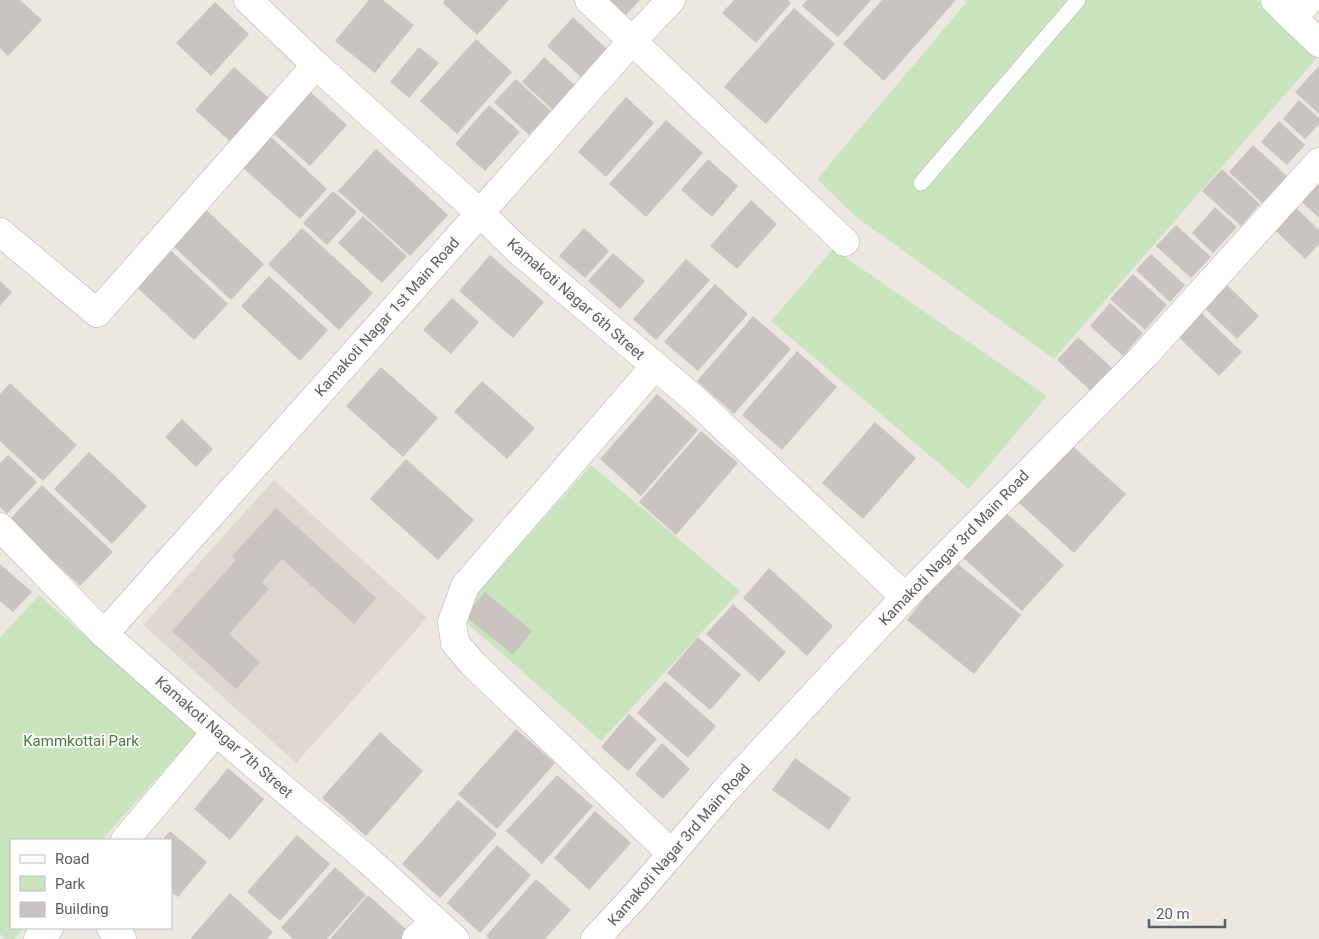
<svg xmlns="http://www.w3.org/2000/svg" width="1319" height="939" font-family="Roboto,sans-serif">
  <rect width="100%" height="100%" fill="#ede7e1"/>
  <path fill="#dfd8d2" d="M 274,480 L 427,618 L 296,763 L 143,625 Z"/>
  <g fill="#c8e5bd">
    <path d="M 964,0 L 1261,0 L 1317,58 L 1054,359 L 855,216 L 817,179 L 966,3 Z"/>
    <path d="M 833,249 L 1047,396 L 969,489 L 771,321 Z"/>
    <path d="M 591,465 L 740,591 L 601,741 L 458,615 Z"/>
    <path d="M 39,595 L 196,734 L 102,840 L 11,840 L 11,928 L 24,928 L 14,939 L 6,939 L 0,934 L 0,638 Z"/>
  </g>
  <g fill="#cac4c0">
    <path d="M 0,0 L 20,0 L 42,20 L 8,56 L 0,48 Z"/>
    <path d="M 369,0 L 383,0 L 414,25 L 375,73 L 335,41 Z"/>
    <path d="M 445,0 L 509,0 L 477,35 L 443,3 Z"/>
    <path d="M 609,0 L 640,0 L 626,15 Z"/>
    <path d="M 734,0 L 788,0 L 791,3 L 756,43 L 722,13 Z"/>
    <path d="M 807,0 L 871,0 L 838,37 L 802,6 Z"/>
    <path d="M 882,0 L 956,0 L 884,81 L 843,44 Z"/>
    <path d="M 215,2 L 249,34 L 211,76 L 176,43 Z"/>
    <path d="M 794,8 L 835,44 L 766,124 L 724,87 Z"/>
    <path d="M 573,17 L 607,49 L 581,77 L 547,46 Z"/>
    <path d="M 476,39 L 512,72 L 457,134 L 420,101 Z"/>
    <path d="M 419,47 L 439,63 L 409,98 L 390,82 Z"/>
    <path d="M 544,57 L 577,87 L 555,112 L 522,82 Z"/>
    <path d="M 1319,66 L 1319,114 L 1295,92 Z"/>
    <path d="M 234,67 L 270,99 L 232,143 L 195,110 Z"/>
    <path d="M 516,79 L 551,111 L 529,135 L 494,102 Z"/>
    <path d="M 305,87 L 347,125 L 310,166 L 268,128 Z"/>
    <path d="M 626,97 L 654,123 L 606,177 L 578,152 Z"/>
    <path d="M 1299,100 L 1319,118 L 1319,124 L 1305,139 L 1283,119 Z"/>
    <path d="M 489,105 L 520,132 L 485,171 L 455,144 Z"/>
    <path d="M 666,120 L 703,153 L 646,217 L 609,184 Z"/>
    <path d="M 1279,121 L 1305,145 L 1287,165 L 1261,142 Z"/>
    <path d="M 270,136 L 327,189 L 300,219 L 242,167 Z"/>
    <path d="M 1253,145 L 1287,176 L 1262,203 L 1229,172 Z"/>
    <path d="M 376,149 L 448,215 L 410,256 L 338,191 Z"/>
    <path d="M 708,159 L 738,186 L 712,217 L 681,190 Z"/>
    <path d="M 1222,169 L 1260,204 L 1241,226 L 1202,191 Z"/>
    <path d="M 1319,179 L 1319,218 L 1300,200 Z"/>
    <path d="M 333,191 L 357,212 L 327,245 L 303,223 Z"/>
    <path d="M 751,200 L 777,224 L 737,269 L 710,246 Z"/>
    <path d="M 203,207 L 264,264 L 231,300 L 170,243 Z"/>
    <path d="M 1215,207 L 1237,227 L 1213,253 L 1192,233 Z"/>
    <path d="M 1295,207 L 1319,230 L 1319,244 L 1305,259 L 1274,229 Z"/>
    <path d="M 363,216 L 407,256 L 382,283 L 338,243 Z"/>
    <path d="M 1176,225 L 1211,257 L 1191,278 L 1156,246 Z"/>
    <path d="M 302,228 L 373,293 L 339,330 L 268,264 Z"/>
    <path d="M 584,228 L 609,251 L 585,278 L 559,256 Z"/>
    <path d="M 166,246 L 228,304 L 194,340 L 132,283 Z"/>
    <path d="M 613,253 L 645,281 L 620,309 L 588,281 Z"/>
    <path d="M 1151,254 L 1185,285 L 1170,302 L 1136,270 Z"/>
    <path d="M 490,255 L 544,302 L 513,338 L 459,291 Z"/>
    <path d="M 686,259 L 710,280 L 656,340 L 633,319 Z"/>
    <path d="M 1133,274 L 1167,305 L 1145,330 L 1110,299 Z"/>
    <path d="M 269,276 L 328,330 L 300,361 L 241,306 Z"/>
    <path d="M 1222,280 L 1259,316 L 1237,339 L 1200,304 Z"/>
    <path d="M 0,281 L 12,292 L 0,306 Z"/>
    <path d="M 715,284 L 748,314 L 698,371 L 664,342 Z"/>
    <path d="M 452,298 L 479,322 L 451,354 L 423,330 Z"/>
    <path d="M 1110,303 L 1143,333 L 1123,356 L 1090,326 Z"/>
    <path d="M 1195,307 L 1242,352 L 1219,376 L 1172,331 Z"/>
    <path d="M 753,316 L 791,349 L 734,414 L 697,381 Z"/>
    <path d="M 1078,337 L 1112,368 L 1091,391 L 1057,360 Z"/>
    <path d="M 797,351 L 837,387 L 782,450 L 742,415 Z"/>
    <path d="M 381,367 L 438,418 L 403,457 L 346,406 Z"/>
    <path d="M 482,381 L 535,428 L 507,459 L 454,412 Z"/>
    <path d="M 10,383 L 77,445 L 43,481 L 0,441 L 0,394 Z"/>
    <path d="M 657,394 L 698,430 L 641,496 L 600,459 Z"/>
    <path d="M 182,419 L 213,449 L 196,467 L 165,437 Z"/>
    <path d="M 875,422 L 916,458 L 863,519 L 822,483 Z"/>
    <path d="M 701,431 L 738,463 L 676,535 L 639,502 Z"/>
    <path d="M 1069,443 L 1126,494 L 1074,553 L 1017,501 Z"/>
    <path d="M 89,452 L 147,506 L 112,544 L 54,489 Z"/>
    <path d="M 8,455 L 37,482 L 7,514 L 0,507 L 0,463 Z"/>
    <path d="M 406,459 L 474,520 L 438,560 L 370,499 Z"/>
    <path d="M 42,485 L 113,552 L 80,586 L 9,520 Z"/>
    <path d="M 276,508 L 376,598 L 354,624 L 282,559 L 262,582 L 269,589 L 229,634 L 260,662 L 236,689 L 172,631 L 236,560 L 232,556 Z"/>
    <path d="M 1001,508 L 1064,565 L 1022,611 L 959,554 Z"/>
    <path d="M 954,561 L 1021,615 L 974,674 L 907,620 Z"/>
    <path d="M 0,564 L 32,592 L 13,612 L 0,601 Z"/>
    <path d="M 769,568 L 833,626 L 807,656 L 743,598 Z"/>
    <path d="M 485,592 L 532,631 L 513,655 L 465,616 Z"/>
    <path d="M 733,604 L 786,652 L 759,682 L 706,634 Z"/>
    <path d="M 698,637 L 741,675 L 710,710 L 667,673 Z"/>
    <path d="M 665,681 L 716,726 L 688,758 L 637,713 Z"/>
    <path d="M 629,714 L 657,739 L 628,771 L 601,747 Z"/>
    <path d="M 516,729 L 555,763 L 497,829 L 458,794 Z"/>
    <path d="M 380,732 L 423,771 L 366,836 L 322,798 Z"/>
    <path d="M 662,743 L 690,769 L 663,799 L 635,774 Z"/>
    <path d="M 795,758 L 851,798 L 829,830 L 772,790 Z"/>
    <path d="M 228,768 L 264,799 L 230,840 L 194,809 Z"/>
    <path d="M 557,775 L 593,806 L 542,864 L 506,831 Z"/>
    <path d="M 458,800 L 497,834 L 440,898 L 402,864 Z"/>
    <path d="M 595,811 L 631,843 L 589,890 L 554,858 Z"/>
    <path d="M 170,831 L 207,862 L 178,897 L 171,892 L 171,840 L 162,840 Z"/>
    <path d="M 297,835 L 330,864 L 280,921 L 247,892 Z"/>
    <path d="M 497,845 L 531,875 L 480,933 L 447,903 Z"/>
    <path d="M 335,867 L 366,895 L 327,939 L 293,939 L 281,928 Z"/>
    <path d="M 536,879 L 571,910 L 545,939 L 490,939 L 486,936 Z"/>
    <path d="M 230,893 L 273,932 L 267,939 L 190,939 Z"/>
    <path d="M 368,895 L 408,931 L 401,939 L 330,939 Z"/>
  </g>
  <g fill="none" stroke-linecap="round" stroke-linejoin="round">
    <g stroke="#afb4b7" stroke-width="16">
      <path id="service" d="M 921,183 L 1078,0"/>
    </g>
    <g stroke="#afb4b7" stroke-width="29">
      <g id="minor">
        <path d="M 248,0 L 316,65 L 480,213 L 518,250 L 692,397 L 905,597"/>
        <path d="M 589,0 L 845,242"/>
        <path d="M 1275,0 L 1293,18 L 1309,0"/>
        <path d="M 1293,18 L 1319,43"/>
        <path d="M 0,232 L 97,313 L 316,65"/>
        <path d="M 655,366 L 465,586 L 452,622 L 455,643 L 473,664 L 671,853"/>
        <path d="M 0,527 L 104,634 L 216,732 L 367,859 L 455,939"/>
        <path d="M 104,634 L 480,213 L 632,41 L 671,0"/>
        <path d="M 125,840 L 216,732"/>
        <path d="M 111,928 L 122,939"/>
        <path d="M 38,939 L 49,928"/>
        <path d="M 416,939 L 435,921"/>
        <path d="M 595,939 L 637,894 L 724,792 L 905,597 L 1143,357 L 1319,162"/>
      </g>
    </g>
    <use href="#service" stroke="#fff" stroke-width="15"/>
    <use href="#minor" stroke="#fff" stroke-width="28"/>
  </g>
  <g text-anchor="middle" stroke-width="4" stroke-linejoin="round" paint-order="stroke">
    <g font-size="15" fill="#5a6062" stroke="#fff">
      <text transform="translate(576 299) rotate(41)" y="5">Kamakoti Nagar 6th Street</text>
      <text transform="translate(387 317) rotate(-48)" y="5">Kamakoti Nagar 1st Main Road</text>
      <text transform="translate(954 548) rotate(-46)" y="5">Kamakoti Nagar 3rd Main Road</text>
      <text transform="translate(224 737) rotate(41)" y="5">Kamakoti Nagar 7th Street</text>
      <text transform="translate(679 845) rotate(-49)" y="5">Kamakoti Nagar 3rd Main Road</text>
    </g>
    <g font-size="15" fill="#448033" stroke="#fff">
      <text x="81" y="746">Kammkottai Park</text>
    </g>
  </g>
  <rect x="10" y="839" width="162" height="90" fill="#ffffff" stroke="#bdbfc0"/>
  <rect x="20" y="855" width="25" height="8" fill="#ffffff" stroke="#bdbfc0"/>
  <text x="55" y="864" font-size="15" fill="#5a6062">Road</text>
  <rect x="20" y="876" width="25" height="15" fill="#c8e5bd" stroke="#bdbfc0"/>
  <text x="55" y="889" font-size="15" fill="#5a6062">Park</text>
  <rect x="20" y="902" width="25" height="15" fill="#cac4c0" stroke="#bdbfc0"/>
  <text x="55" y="914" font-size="15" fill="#5a6062">Building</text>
  <path d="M1149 919v8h76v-8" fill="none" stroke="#5a6062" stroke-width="2.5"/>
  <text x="1156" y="919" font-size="15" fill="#5a6062" stroke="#ffffff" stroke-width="4" paint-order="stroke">20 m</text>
</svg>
